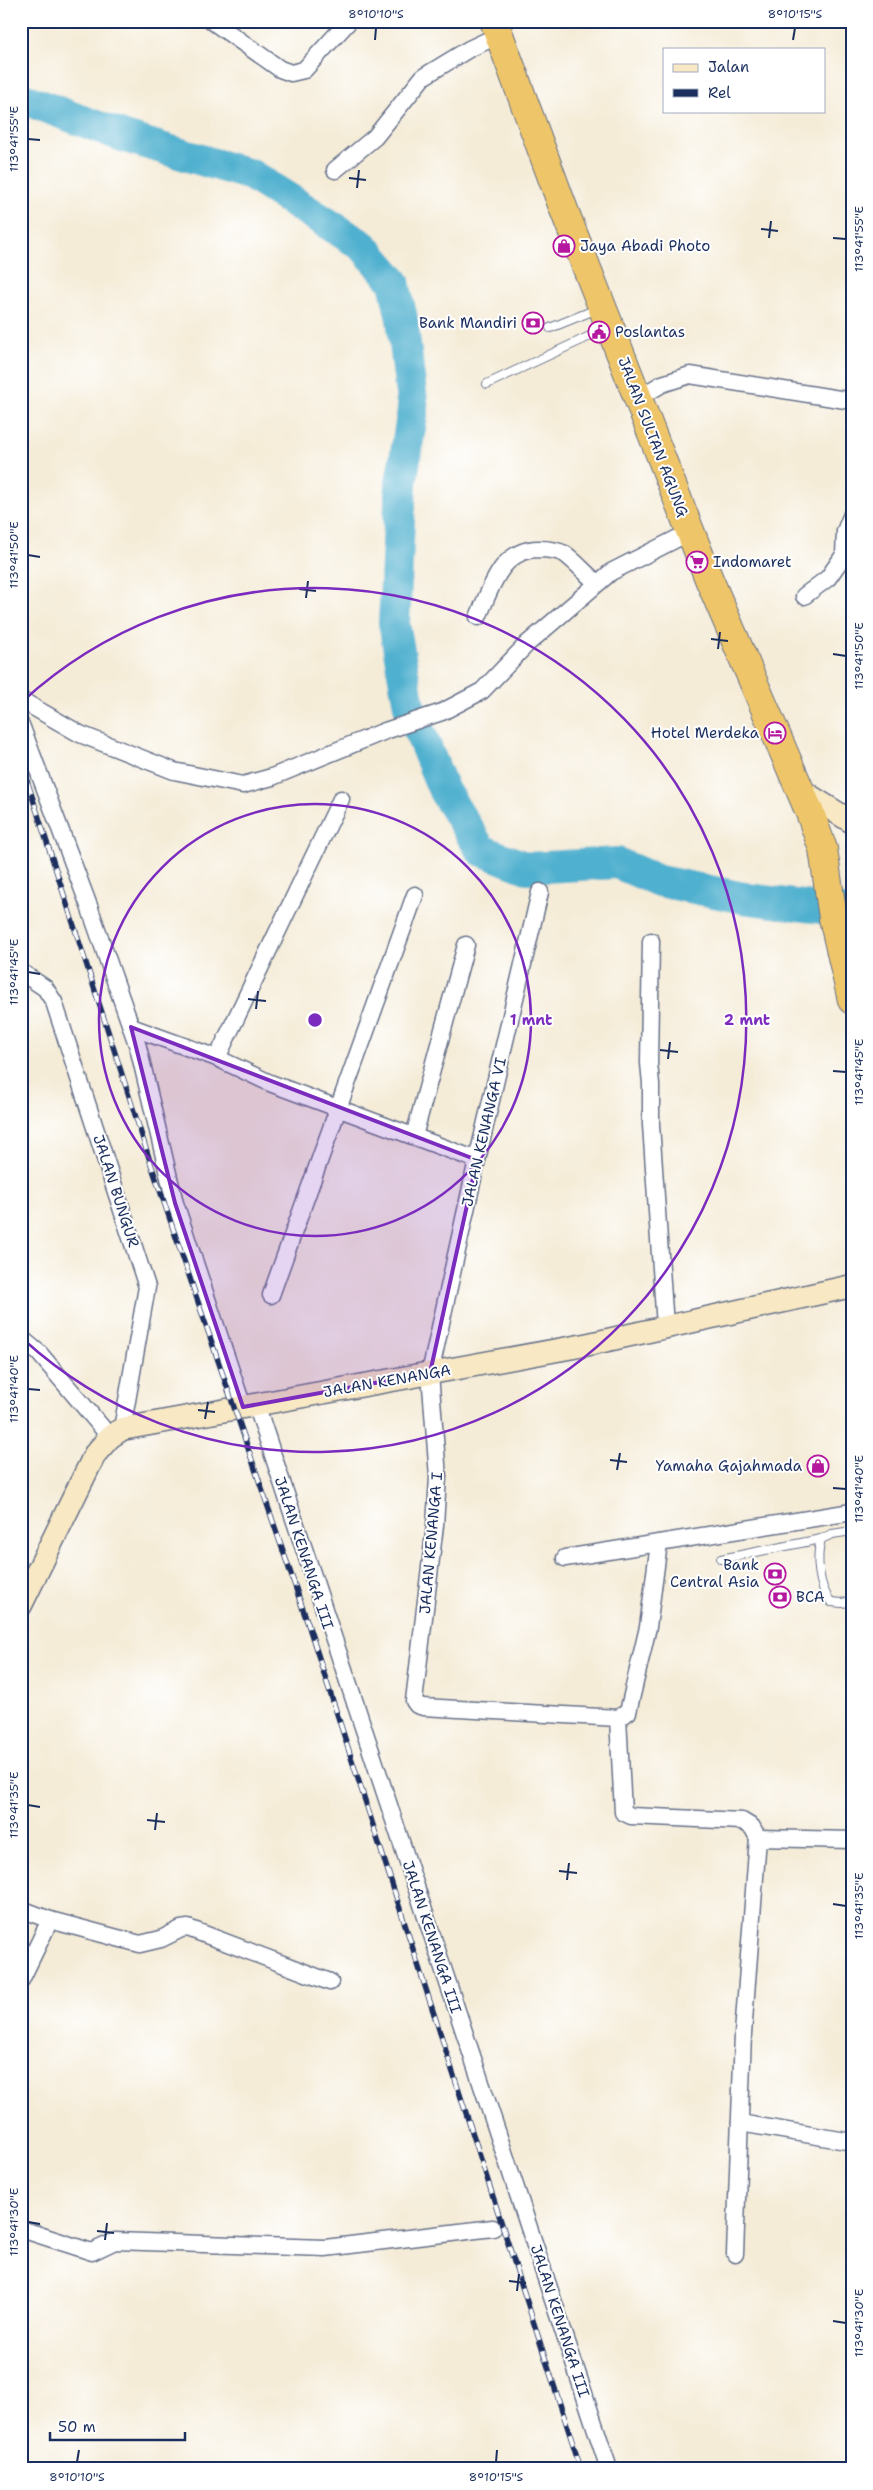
<svg xmlns="http://www.w3.org/2000/svg" width="873" height="2490" font-family="'Shantell Sans',sans-serif">
  <rect width="100%" height="100%" fill="#fff"/>
  <filter id="ink" filterUnits="userSpaceOnUse"><feTurbulence type="fractalNoise" baseFrequency=".02" numOctaves="2"/><feDisplacementMap in="SourceGraphic" scale="10" xChannelSelector="R" yChannelSelector="G"/><feConvolveMatrix kernelMatrix="1 2 1 2 8 2 1 2 1" color-interpolation-filters="sRGB"/></filter>
  <filter id="wash" filterUnits="userSpaceOnUse"><feTurbulence type="fractalNoise" baseFrequency=".0096" numOctaves="4" result="noise"/><feDisplacementMap in="SourceGraphic" scale="20" xChannelSelector="R" yChannelSelector="G"/><feGaussianBlur stdDeviation="1.12" result="paint"/><feColorMatrix in="noise" values="0 0 0 0 0 0 0 0 0 0 0 0 0 0 0 0 0 1.4 0 .05"/><feComposite in="paint" operator="in"/></filter>
  <g filter="url(#wash)">
    <rect width="100%" height="100%" fill="#f5ecd8"/>
    <g fill="none" stroke-linecap="round" stroke-linejoin="round">
      <path stroke="#50b0cf" stroke-width="32" d="M 21,98 L 125,137 L 251,175 L 363,246 L 394,282 L 402,319 L 413,410 L 401,483 L 394,623 L 409,706 L 444,791 L 481,850 L 527,868 L 617,863 L 659,881 L 749,899 L 852,912"/>
    </g>
  </g>
  <g filter="url(#ink)">
    <g fill="none" stroke-linecap="round" stroke-linejoin="round">
      <g stroke="#677189" stroke-width="10">
        <g id="lane">
          <path d="M 550,328 L 597,309"/>
          <path d="M 487,384 L 605,329"/>
          <path d="M 852,1531 L 832,1534 L 821,1539 C 816,1557 818,1587 831,1602 L 842,1603 L 852,1601"/>
          <path d="M 721,1559 L 821,1539"/>
        </g>
      </g>
      <g stroke="#677189" stroke-width="19">
        <g id="street">
          <path d="M 212,21 L 280,69 L 291,73 L 304,70 L 349,21"/>
          <path d="M 335,170 L 375,137 L 423,77 L 469,49 L 499,35"/>
          <path d="M 638,398 L 662,384 L 690,375 L 852,401"/>
          <path d="M 804,596 L 828,578 L 844,555 L 845,531 L 852,514"/>
          <path d="M 478,617 C 491,589 500,550 538,549 C 547,549 557,550 565,554 C 576,562 586,574 597,583"/>
          <path d="M 21,700 L 80,734 L 174,771 L 243,785 L 272,777 L 385,731 L 442,712 L 482,691 L 527,644 L 611,572 L 690,532"/>
          <path d="M 21,725 L 89,906 L 138,1047 L 175,1203 L 243,1407"/>
          <path d="M 540,892 L 477,1160 L 430,1373 L 438,1477 L 435,1525 L 414,1701 L 417,1705 L 423,1707 L 618,1718 L 623,1812 L 631,1816 L 742,1821 L 752,1827 L 758,1838"/>
          <path d="M 651,941 L 649,1063 L 651,1084 L 651,1125 L 665,1326"/>
          <path d="M 21,972 L 45,988 L 54,1002 L 147,1287 L 122,1429"/>
          <path d="M 131,1027 L 217,1058 L 270,1083 L 477,1160"/>
          <path d="M 217,1058 L 341,799"/>
          <path d="M 414,1136 L 466,945"/>
          <path d="M 271,1295 L 415,895"/>
          <path d="M 21,1338 L 39,1353 L 110,1437"/>
          <path d="M 256,1404 L 609,2469"/>
          <path d="M 565,1558 L 852,1512"/>
          <path d="M 618,1718 L 628,1712 L 648,1627 L 659,1543"/>
          <path d="M 21,1909 L 50,1920 L 140,1944 L 161,1939 L 181,1929 L 188,1928 L 330,1982"/>
          <path d="M 21,1980 L 50,1920"/>
          <path d="M 740,2123 L 852,2142"/>
          <path d="M 21,2229 L 92,2252 L 115,2241 L 325,2248 L 493,2228"/>
          <path d="M 735,2254 L 743,2034 L 758,1838 L 852,1840"/>
        </g>
      </g>
      <g stroke="#677189" stroke-width="25">
        <g id="secondary">
          <path d="M 802,791 L 852,822"/>
          <path d="M 21,1605 L 95,1454 L 110,1437 L 122,1429 L 585,1345 L 852,1286"/>
        </g>
      </g>
      <g stroke="#677189" stroke-width="30">
        <path id="highway" d="M 494,21 L 564,210 L 709,579 L 810,813 L 823,849 L 833,918 L 852,1000"/>
      </g>
      <use href="#lane" stroke="#fff" stroke-width="8"/>
      <use href="#street" stroke="#fff" stroke-width="16"/>
      <use href="#secondary" stroke="#f8e8c3" stroke-width="22"/>
      <use href="#highway" stroke="#eec569" stroke-width="28"/>
      <g stroke="#1b2f5e" stroke-width="5.5">
        <path id="rail" d="M 21,762 L 151,1164 L 308,1624 L 581,2469"/>
      </g>
      <use href="#rail" stroke="#fff" stroke-width="4" stroke-dasharray="11" stroke-linecap="butt"/>
    </g>
  </g>
  <path fill="#7b2cbf" fill-opacity="0.2" stroke="#7b2cbf" stroke-width="4" stroke-linejoin="round" d="M 131,1027 L 477,1160 L 430,1373 L 243,1407 L 175,1203 Z"/>
  <path fill="none" stroke="#1b2f5e" stroke-width="2" d="M 375,40 L 376,28M 793,40 L 795,28M 28,139 L 40,140M 349,178 L 366,180M 357,188 L 359,170M 761,229 L 778,231M 769,238 L 771,221M 833,238 L 846,239M 28,555 L 40,557M 299,589 L 316,591M 306,598 L 308,581M 711,639 L 728,641M 718,649 L 720,632M 833,654 L 846,656M 28,972 L 40,974M 248,999 L 266,1001M 256,1009 L 258,991M 660,1050 L 678,1052M 668,1059 L 670,1042M 833,1071 L 846,1072M 28,1389 L 40,1390M 198,1410 L 215,1412M 205,1419 L 208,1402M 610,1460 L 627,1462M 617,1470 L 620,1453M 833,1488 L 846,1489M 28,1805 L 40,1807M 147,1820 L 165,1822M 155,1830 L 157,1813M 559,1871 L 577,1873M 567,1880 L 569,1863M 833,1904 L 846,1906M 28,2222 L 40,2224M 97,2231 L 114,2233M 105,2240 L 107,2223M 509,2281 L 526,2283M 517,2291 L 519,2274M 833,2321 L 846,2323M 77,2462 L 79,2450M 496,2462 L 497,2450"/>
  <g fill="none" stroke="#7b2cbf" stroke-width="2.5">
    <circle cx="315" cy="1020" r="216"/>
    <path d="M23 701A432 432 0 1 1 23 1339"/>
  </g>
  <defs>
    <g id="shop-ring" transform="scale(1.125)"><circle r="9.5" fill="#fff" stroke="#b5179e" stroke-width="1.5"/><path d="M-5-2.5h2.3a2.7 3.5 0 0 1 5.4 0H5L5.5 6h-11ZM-1.5-2.5h3a1.5 2.3 0 0 0-3 0Z" fill="#b5179e"/></g>
    <g id="bank-ring" transform="scale(1.125)"><circle r="9.5" fill="#fff" stroke="#b5179e" stroke-width="1.5"/><path d="M-6-4H6V4H-6ZM0-2.3a2.3 2.3 0 1 0 0 4.6a2.3 2.3 0 1 0 0-4.6Z" fill="#b5179e"/></g>
    <g id="civic-ring" transform="scale(1.125)"><circle r="9.5" fill="#fff" stroke="#b5179e" stroke-width="1.5"/><path d="M-.6-6.5H3V-4.5H.6V-3L4-1V1h2V6H-6V1h2V-1L-.6-3ZM-1.2 2.5V6h2.4V2.5Z" fill="#b5179e"/></g>
    <g id="supermarket-ring" transform="scale(1.125)"><circle r="9.5" fill="#fff" stroke="#b5179e" stroke-width="1.5"/><path d="M-6-5.5h2.5l.6 2H6L4.5 2H-2.5L-4.4-4H-6ZM-1.5 3.2a1.3 1.3 0 1 0 .1 0ZM3 3.2a1.3 1.3 0 1 0 .1 0Z" fill="#b5179e"/></g>
    <g id="hotel-ring" transform="scale(1.125)"><circle r="9.5" fill="#fff" stroke="#b5179e" stroke-width="1.5"/><path d="M-6-4.5h1.5V1H6V5H4.5V3h-9V5H-6ZM-4 0a1.8 1.8 0 1 1 3.6 0ZM.5 0V-2.5h3Q6-2.5 6 0Z" fill="#b5179e"/></g>
  </defs>
  <g fill-rule="evenodd">
    <use href="#shop-ring" x="564" y="246"/>
    <use href="#bank-ring" x="533" y="323"/>
    <use href="#civic-ring" x="599" y="332"/>
    <use href="#supermarket-ring" x="697" y="562"/>
    <use href="#hotel-ring" x="775" y="733"/>
    <use href="#shop-ring" x="818" y="1466"/>
    <use href="#bank-ring" x="775" y="1574"/>
    <use href="#bank-ring" x="780" y="1597"/>
  </g>
  <g text-anchor="middle" stroke-width="4" stroke-linejoin="round" paint-order="stroke">
    <g font-size="15" fill="#1b2f5e" stroke="#fff" text-anchor="start">
      <text x="580" y="251">Jaya Abadi Photo</text>
      <text x="517" y="328" text-anchor="end">Bank Mandiri</text>
      <text x="615" y="337">Poslantas</text>
      <text x="713" y="567">Indomaret</text>
      <text x="759" y="738" text-anchor="end">Hotel Merdeka</text>
      <text x="802" y="1471" text-anchor="end">Yamaha Gajahmada</text>
      <text x="759" y="1570" text-anchor="end">Bank<tspan x="759" dy="17">Central Asia</tspan></text>
      <text x="796" y="1602">BCA</text>
    </g>
    <g font-size="15" fill="#1b2f5e" stroke="#fff">
      <text transform="translate(653 437) rotate(69)" y="5">JALAN SULTAN AGUNG</text>
      <text transform="translate(484 1132) rotate(-77)" y="5">JALAN KENANGA VI</text>
      <text transform="translate(116 1191) rotate(72)" y="5">JALAN BUNGUR</text>
      <text transform="translate(387 1381) rotate(-10)" y="5">JALAN KENANGA</text>
      <text transform="translate(431 1543) rotate(-85)" y="5">JALAN KENANGA I</text>
      <text transform="translate(304 1553) rotate(72)" y="5">JALAN KENANGA III</text>
      <text transform="translate(432 1937) rotate(72)" y="5">JALAN KENANGA III</text>
      <text transform="translate(560 2321) rotate(72)" y="5">JALAN KENANGA III</text>
    </g>
  </g>
  <circle cx="315" cy="1020" r="8" fill="#7b2cbf" stroke="#fff" stroke-width="2.5"/>
  <g font-size="15" text-anchor="middle" font-weight="bold" fill="#7b2cbf" stroke="#fff" stroke-width="4" stroke-linejoin="round" paint-order="stroke">
    <text x="531" y="1025">1 mnt</text>
    <text x="747" y="1025">2 mnt</text>
  </g>
  <rect width="873" height="2490" fill="none" stroke="#fff" stroke-width="55"/>
  <rect x="663" y="48" width="162" height="65" fill="#ffffff" stroke="#a4acbf"/>
  <rect x="673" y="64" width="25" height="8" fill="#f8e8c3" stroke="#a4acbf"/>
  <text x="708" y="72" font-size="15" fill="#1b2f5e">Jalan</text>
  <rect x="673" y="89" width="25" height="8" fill="#1b2f5e" stroke="#a4acbf"/>
  <text x="708" y="98" font-size="15" fill="#1b2f5e">Rel</text>
  <path d="M50 2432v8h135v-8" fill="none" stroke="#1b2f5e" stroke-width="2.5"/>
  <text x="58" y="2432" font-size="15" fill="#1b2f5e" stroke="#ffffff" stroke-width="4" paint-order="stroke">50 m</text>
  <rect x="28" y="28" width="818" height="2434" fill="none" stroke="#1b2f5e" stroke-width="2"/>
  <g font-size="12" text-anchor="middle" fill="#1b2f5e">
    <text x="376" y="18">8°10'10"S</text>
    <text x="795" y="18">8°10'15"S</text>
    <text transform="translate(14 139) rotate(-90)" y="4">113°41'55"E</text>
    <text transform="translate(859 239) rotate(-90)" y="4">113°41'55"E</text>
    <text transform="translate(14 555) rotate(-90)" y="4">113°41'50"E</text>
    <text transform="translate(859 656) rotate(-90)" y="4">113°41'50"E</text>
    <text transform="translate(14 972) rotate(-90)" y="4">113°41'45"E</text>
    <text transform="translate(859 1072) rotate(-90)" y="4">113°41'45"E</text>
    <text transform="translate(14 1389) rotate(-90)" y="4">113°41'40"E</text>
    <text transform="translate(859 1489) rotate(-90)" y="4">113°41'40"E</text>
    <text transform="translate(14 1805) rotate(-90)" y="4">113°41'35"E</text>
    <text transform="translate(859 1906) rotate(-90)" y="4">113°41'35"E</text>
    <text transform="translate(14 2222) rotate(-90)" y="4">113°41'30"E</text>
    <text transform="translate(859 2323) rotate(-90)" y="4">113°41'30"E</text>
    <text x="77" y="2481">8°10'10"S</text>
    <text x="496" y="2481">8°10'15"S</text>
  </g>
</svg>
